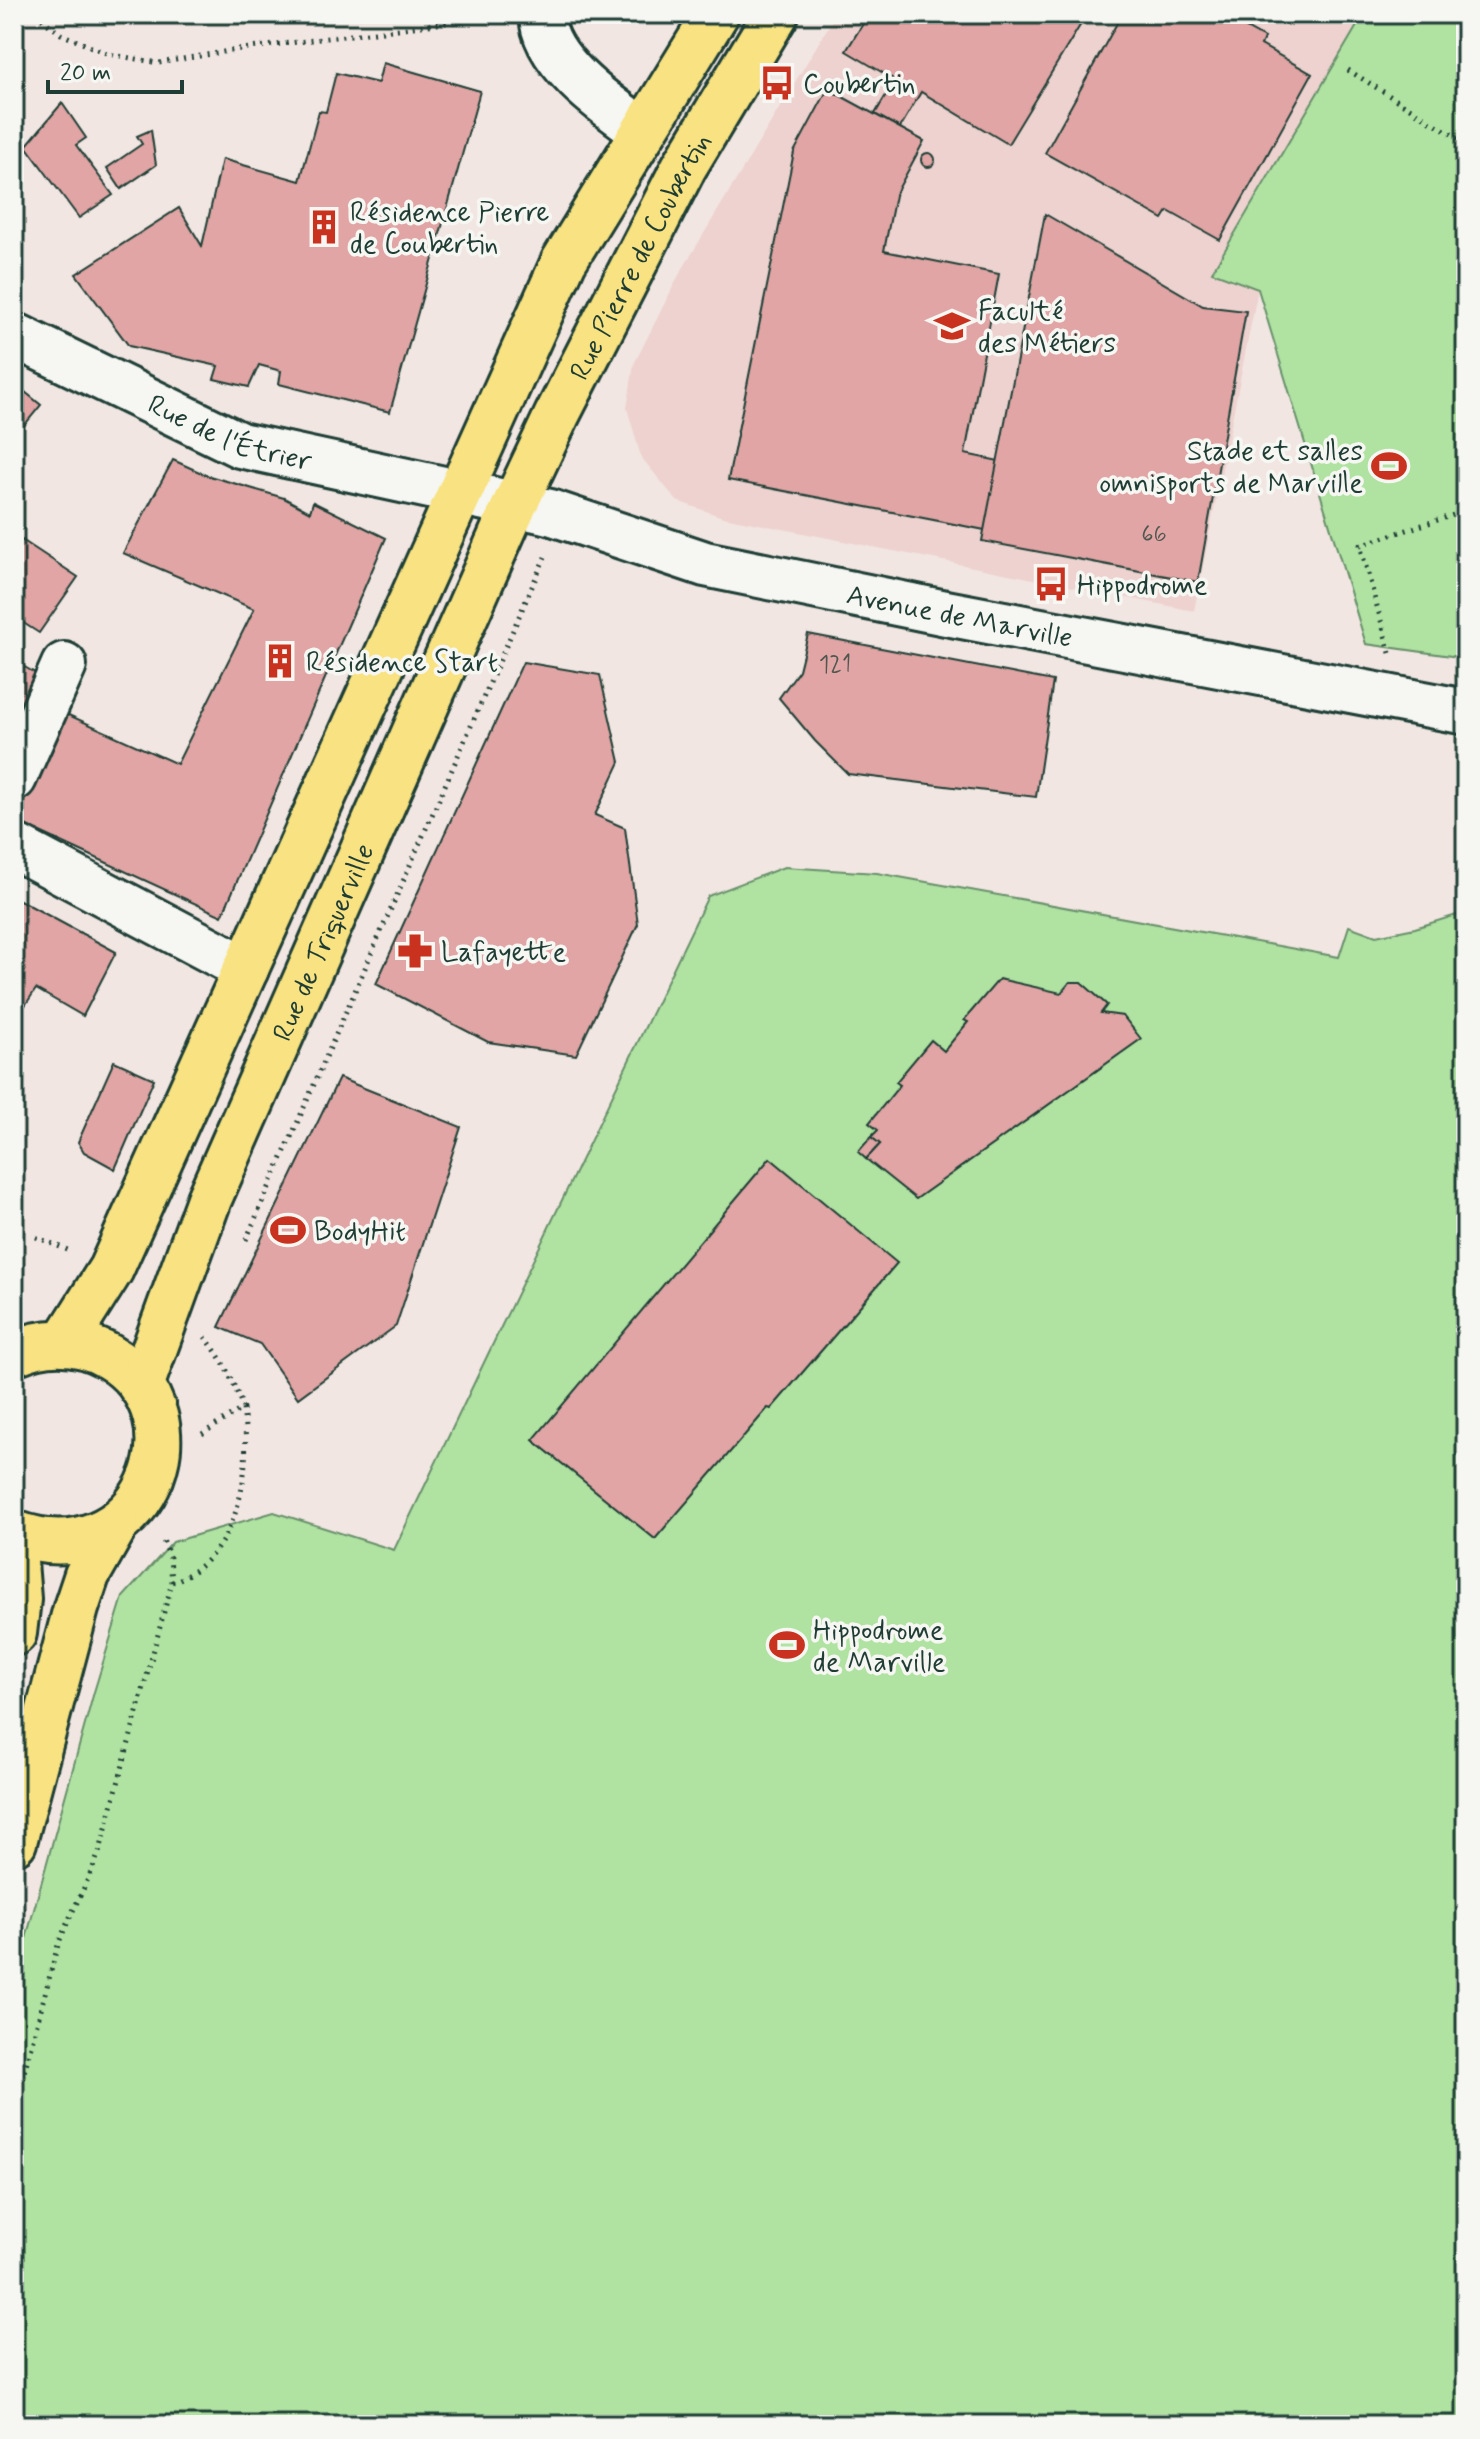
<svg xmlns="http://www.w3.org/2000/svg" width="1480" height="2439" font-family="Mynerve,sans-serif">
  <rect width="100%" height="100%" fill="#f2e6e2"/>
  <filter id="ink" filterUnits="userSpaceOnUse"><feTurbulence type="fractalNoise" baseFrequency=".0125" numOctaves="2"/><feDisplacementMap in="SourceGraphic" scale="16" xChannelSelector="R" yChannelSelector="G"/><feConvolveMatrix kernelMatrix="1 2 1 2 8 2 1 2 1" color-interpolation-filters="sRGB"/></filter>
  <g filter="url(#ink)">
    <path fill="#edd2cf" d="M 836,14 L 1364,14 L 1212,271 L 1258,289 L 1194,611 L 723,517 L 677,501 L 641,457 L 627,408 L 634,364 L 679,275 Z"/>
    <g fill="#b0e2a2" stroke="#68906b" stroke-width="2">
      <path d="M 1364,14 L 1466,14 L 1466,658 L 1366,644 L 1258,289 L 1212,272 Z"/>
      <path d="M 784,867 L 877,873 L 1339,957 L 1349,926 L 1376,936 L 1415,928 L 1466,912 L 1466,2425 L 14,2425 L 14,1982 L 94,1692 L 123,1597 L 173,1542 L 274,1512 L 394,1550 L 708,896 Z"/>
    </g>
    <g fill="#e0a5a4" stroke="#1f3d34" stroke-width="2">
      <path d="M 869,14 L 1087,14 L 1008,144 L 921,92 L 900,128 L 875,114 L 895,80 L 846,51 Z"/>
      <path d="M 1122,14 L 1221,14 L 1264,38 L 1261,45 L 1312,74 L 1220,240 L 1168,211 L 1163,219 L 1045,153 Z"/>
      <path d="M 383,63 L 480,91 L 390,412 L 279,384 L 281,371 L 259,365 L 249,387 L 214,379 L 218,366 L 129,346 L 76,274 L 179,208 L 202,246 L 222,159 L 300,181 L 319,111 L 326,112 L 336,73 L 378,83 Z"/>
      <path d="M 828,89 L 924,141 L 895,195 L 884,251 L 999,274 L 965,454 L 999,461 L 985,530 L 728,480 L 794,152 Z"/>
      <path d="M 62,103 L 86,138 L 76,145 L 113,195 L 79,218 L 26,146 Z"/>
      <path d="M 151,130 L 156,165 L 121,189 L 107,168 L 142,144 L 137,136 Z"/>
      <circle cx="928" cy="160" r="7"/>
      <path d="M 1045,214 L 1203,306 L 1246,311 L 1198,582 L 982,541 Z"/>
      <path d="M 14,383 L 41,405 L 14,438 Z"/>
      <path d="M 173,460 L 206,475 L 284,498 L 310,512 L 313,502 L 386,538 L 222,916 L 14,820 L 14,803 L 62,712 L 177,764 L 254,609 L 123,553 Z"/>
      <path d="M 22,540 L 78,577 L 39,633 L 14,617 L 14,551 Z"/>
      <path d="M 808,634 L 1053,681 L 1036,797 L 848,774 L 815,741 L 779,698 L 799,670 Z"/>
      <path d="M 14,661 L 42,677 L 14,716 Z"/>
      <path d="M 523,662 L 600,675 L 620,762 L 595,815 L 625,828 L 638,924 L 576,1055 L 488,1042 L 376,984 Z"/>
      <path d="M 14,897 L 116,952 L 83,1016 L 36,989 L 14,1022 Z"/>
      <path d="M 999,979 L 1061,993 L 1070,982 L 1081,982 L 1107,1005 L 1101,1013 L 1123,1016 L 1141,1039 L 916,1199 L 866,1159 L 880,1144 L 871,1137 L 878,1130 L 869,1123 L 900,1085 L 896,1082 L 931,1040 L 944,1051 L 968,1022 L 964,1020 Z"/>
      <path d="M 114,1061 L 154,1079 L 115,1169 L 84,1152 L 78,1142 Z"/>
      <path d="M 339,1078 L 461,1127 L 396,1326 L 298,1398 L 260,1344 L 219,1327 Z"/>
      <path d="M 871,1137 L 880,1144 L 866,1159 L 858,1152 Z"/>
      <path d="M 770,1158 L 897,1263 L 771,1409 L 768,1408 L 655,1539 L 533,1440 Z"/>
    </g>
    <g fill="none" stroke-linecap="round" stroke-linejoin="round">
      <g stroke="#1f3d34" stroke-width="50">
        <g id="minor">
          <path d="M 542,14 C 542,61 608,106 642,130"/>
          <path id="s1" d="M 14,335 L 240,445 L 550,512 L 705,564 L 946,613 L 1466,712"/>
          <path d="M 14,778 L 64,665"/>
          <path d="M 14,846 L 246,969"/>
        </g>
      </g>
      <g stroke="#1f3d34" stroke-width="50">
        <g id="major">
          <path d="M 65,1342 L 111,1269 L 564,261 L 716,14"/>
          <path d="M 14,1353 C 45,1339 78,1339 108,1356 C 212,1417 142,1580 14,1533"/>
          <path id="s2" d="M 141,1386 L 209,1199 L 515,504 L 557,415 L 684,167 L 776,14"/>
          <path d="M 14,1550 L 18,1599 L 14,1633"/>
          <path d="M 14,1842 L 76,1608 L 87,1575 L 116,1524"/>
        </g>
      </g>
      <g stroke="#1f3d34" stroke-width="5" stroke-dasharray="2 6" stroke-linecap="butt">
        <path d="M 35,14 L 61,34 L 108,54 L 159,63 L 235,50 L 499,16"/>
        <path d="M 1283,14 L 1288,18"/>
        <path d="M 1348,70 L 1466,143"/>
        <path d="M 1390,653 L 1360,545 L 1466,511"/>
        <path d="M 36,1237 L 70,1251"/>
        <path d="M 246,1240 L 545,557"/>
        <path d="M 202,1434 L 243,1408 C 233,1381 223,1359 205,1337"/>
        <path d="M 172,1582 C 240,1558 252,1471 243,1409"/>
        <path d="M 14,2110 L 58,1945 C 71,1912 89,1881 101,1847 L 172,1582 L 170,1558 L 163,1540"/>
      </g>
      <use href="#minor" stroke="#f6f6f2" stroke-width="44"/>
      <use href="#major" stroke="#f8e281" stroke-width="44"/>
    </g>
  </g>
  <defs>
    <g id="bus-bare" transform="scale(2.76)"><path d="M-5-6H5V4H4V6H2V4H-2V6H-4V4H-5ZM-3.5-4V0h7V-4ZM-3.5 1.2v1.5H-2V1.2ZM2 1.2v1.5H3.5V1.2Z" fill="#c8321e" stroke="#f6f6f2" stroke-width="2.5" paint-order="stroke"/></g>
    <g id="building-bare" transform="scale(2.76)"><path d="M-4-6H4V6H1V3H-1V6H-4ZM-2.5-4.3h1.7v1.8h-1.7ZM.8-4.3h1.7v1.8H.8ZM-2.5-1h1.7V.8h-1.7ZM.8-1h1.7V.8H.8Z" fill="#c8321e" stroke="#f6f6f2" stroke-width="2.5" paint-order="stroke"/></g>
    <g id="university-bare" transform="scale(2.76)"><path d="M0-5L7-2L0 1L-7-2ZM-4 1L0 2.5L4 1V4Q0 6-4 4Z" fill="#c8321e" stroke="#f6f6f2" stroke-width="2.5" paint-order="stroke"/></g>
    <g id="stadium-bare" transform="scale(2.76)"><path d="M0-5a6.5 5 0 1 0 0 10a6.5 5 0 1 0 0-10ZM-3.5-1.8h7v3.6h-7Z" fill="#c8321e" stroke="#f6f6f2" stroke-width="2.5" paint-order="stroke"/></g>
    <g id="pharmacy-bare" transform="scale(2.76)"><path d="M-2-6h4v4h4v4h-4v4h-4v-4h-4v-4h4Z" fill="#c8321e" stroke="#f6f6f2" stroke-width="2.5" paint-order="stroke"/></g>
  </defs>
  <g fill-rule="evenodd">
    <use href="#bus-bare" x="777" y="83"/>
    <use href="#building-bare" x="324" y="227"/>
    <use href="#university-bare" x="952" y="326"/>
    <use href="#stadium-bare" x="1389" y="466"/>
    <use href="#bus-bare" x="1051" y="584"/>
    <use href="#building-bare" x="280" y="661"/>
    <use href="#pharmacy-bare" x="415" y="951"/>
    <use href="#stadium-bare" x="288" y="1230"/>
    <use href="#stadium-bare" x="787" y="1645"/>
  </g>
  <g text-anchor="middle" stroke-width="7" stroke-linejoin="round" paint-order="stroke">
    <g font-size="24" fill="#4f5750">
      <text x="1154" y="541">66</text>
      <text x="835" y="672">121</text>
    </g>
    <g font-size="28" fill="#1f3d34" stroke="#f6f6f2" text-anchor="start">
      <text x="803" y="93">Coubertin</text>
      <text x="350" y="221">Résidence Pierre<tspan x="350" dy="32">de Coubertin</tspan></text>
      <text x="978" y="320">Faculté<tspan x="978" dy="32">des Métiers</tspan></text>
      <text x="1363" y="460" text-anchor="end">Stade et salles<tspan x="1363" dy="32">omnisports de Marville</tspan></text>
      <text x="1077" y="594">Hippodrome</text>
      <text x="306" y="671">Résidence Start</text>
      <text x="441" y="961">Lafayette</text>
      <text x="314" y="1240">BodyHit</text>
      <text x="813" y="1639">Hippodrome<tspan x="813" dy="32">de Marville</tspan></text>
    </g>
    <g font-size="28" fill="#1f3d34" stroke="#f6f6f2">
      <text dy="10" stroke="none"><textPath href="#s2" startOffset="1236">Rue Pierre de Coubertin</textPath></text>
      <text dy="10" stroke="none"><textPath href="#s1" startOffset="238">Rue de l'Étrier</textPath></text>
      <text dy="10" stroke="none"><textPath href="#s1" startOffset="992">Avenue de Marville</textPath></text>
      <text dy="10" stroke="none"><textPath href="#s2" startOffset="480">Rue de Triquerville</textPath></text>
    </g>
  </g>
  <rect width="1480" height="2439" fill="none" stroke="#f6f6f2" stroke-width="48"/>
  <rect x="24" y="24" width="1432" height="2391" fill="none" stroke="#1f3d34" stroke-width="3" filter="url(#ink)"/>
  <path d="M48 80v12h134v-12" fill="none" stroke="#1f3d34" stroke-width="4"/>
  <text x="60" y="80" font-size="24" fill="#1f3d34" stroke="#f6f6f2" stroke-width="6" paint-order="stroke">20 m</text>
</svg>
